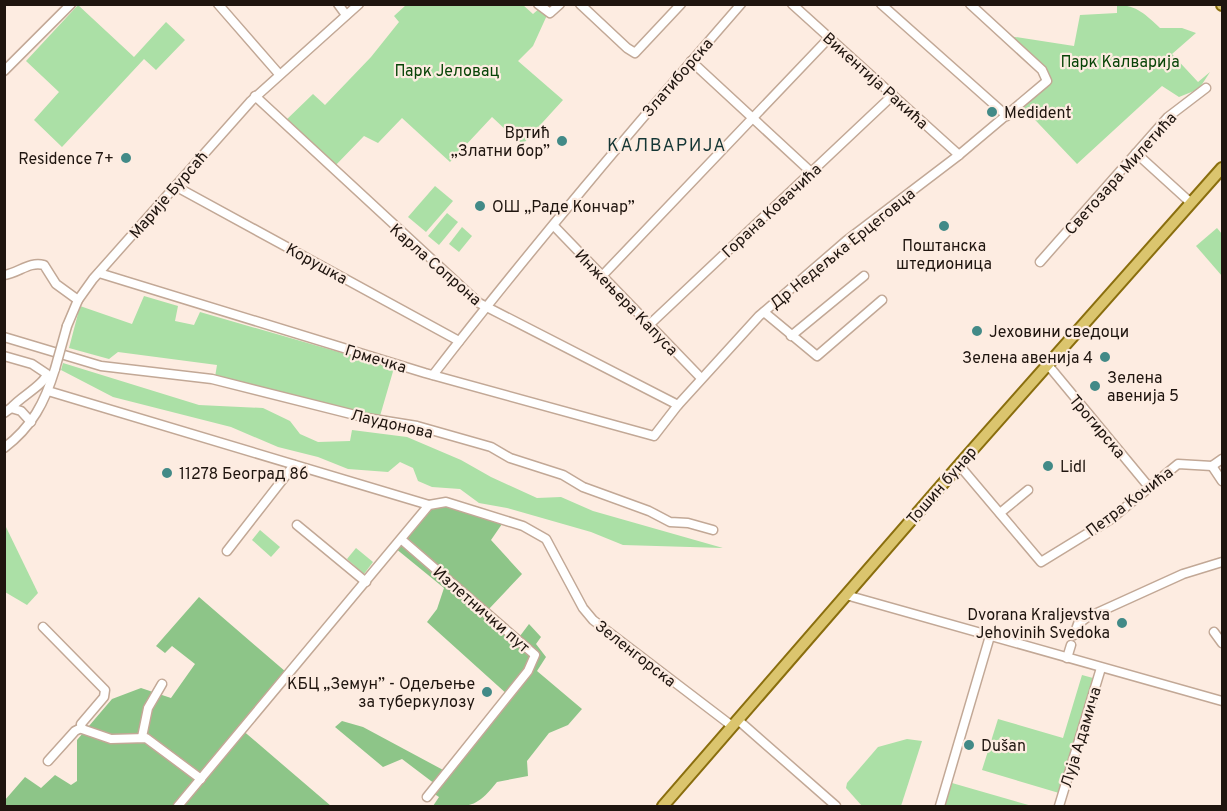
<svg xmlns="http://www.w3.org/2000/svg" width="1227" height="811" font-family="Overpass,sans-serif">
  <rect width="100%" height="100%" fill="#fdece1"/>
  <g fill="#abe0a6">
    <path d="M 78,5 L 134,57 L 166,22 L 185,40 L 156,70 L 144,59 L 62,147 L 34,120 L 59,92 L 26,61 Z"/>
    <path d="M 406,5 L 523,5 L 533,14 L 541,7 L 548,13 L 533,46 L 518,61 L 563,100 L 522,145 L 492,117 L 450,162 L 402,118 L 378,143 L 364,136 L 332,169 L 283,123 L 313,94 L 325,105 L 371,57 L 399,22 L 394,16 Z"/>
    <path d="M 1117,5 C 1137,5 1146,15 1160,28 L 1182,28 L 1196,33 L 1172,54 L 1198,82 L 1210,72 L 1199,89 L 1179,97 L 1162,86 L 1077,164 L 1020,104 L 1047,81 L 1009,36 L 1074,46 L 1080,15 L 1117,13 Z"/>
    <path d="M 435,186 L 453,201 L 426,232 L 408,217 Z"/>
    <path d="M 447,213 L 458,222 L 439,245 L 428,236 Z"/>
    <path d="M 462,227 L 472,236 L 459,252 L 449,244 Z"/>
    <path d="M 1217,228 L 1222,234 L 1222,276 L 1196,246 Z"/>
    <path d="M 144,296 L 178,306 L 175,321 L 194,325 L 200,312 L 394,368 L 380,416 L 215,377 L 217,365 L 118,352 L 109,359 L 69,348 L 80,306 L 132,324 Z"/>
    <path d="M 63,363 L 199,405 L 263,408 L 290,421 L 300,434 L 318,442 L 350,441 L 352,430 L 407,437 L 461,460 L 491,477 L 537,498 L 561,497 L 593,511 L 723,548 L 623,545 L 591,532 L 507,508 L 479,503 L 460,489 L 432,487 L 418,481 L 413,468 L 400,462 L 388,472 L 348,469 L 318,457 L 278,447 L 231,427 L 113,397 L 61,370 Z"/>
    <path d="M 5,525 L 38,593 L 27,605 L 5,592 Z"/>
    <path d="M 260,530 L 280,547 L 271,557 L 252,540 Z"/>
    <path d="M 356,548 L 373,562 L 364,574 L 347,559 Z"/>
    <path d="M 1082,675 L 1093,678 L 1059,793 L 982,770 L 998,719 L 1063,738 Z"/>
    <path d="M 907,739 L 922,741 L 901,806 L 862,806 L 846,788 L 847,783 L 878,747 Z"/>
    <path d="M 952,783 L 1032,806 L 945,806 Z"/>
  </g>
  <g fill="#8dc588">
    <path d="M 436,502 L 502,524 L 491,540 L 522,574 L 488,610 L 520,636 L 529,624 L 541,637 L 536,644 L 546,657 L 537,671 L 582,709 L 568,725 L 549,733 L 527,761 L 528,776 L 497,782 C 474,811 468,806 433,806 L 439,797 L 430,791 L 435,784 L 402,759 L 383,767 L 335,727 L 342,721 L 363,727 L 445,771 L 508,695 L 427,622 L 437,609 L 444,588 L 395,548 Z"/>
    <path d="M 199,597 L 286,672 L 241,729 L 331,806 L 5,806 L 5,800 L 25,777 L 41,788 L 55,775 L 71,785 L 77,781 L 77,740 L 112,699 L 141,688 L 171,698 L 195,664 L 172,646 L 165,653 L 156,646 Z"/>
  </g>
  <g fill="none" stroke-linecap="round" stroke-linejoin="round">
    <g stroke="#c2a896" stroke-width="11">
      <g id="minor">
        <path d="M 218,4 L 279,74"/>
        <path d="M 338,4 L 346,15"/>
        <path d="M 538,4 L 550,13 L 560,4"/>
        <path d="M 580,4 L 627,48 L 635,53 L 681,4"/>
        <path d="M 792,4 L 959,155"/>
        <path d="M 881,4 L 1007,116"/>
        <path d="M 691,61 L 811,172"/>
        <path d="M 4,71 L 71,4"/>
        <path d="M 255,96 L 479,303 L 678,405"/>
        <path d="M 1136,153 L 1191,203"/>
        <path d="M 175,186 L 459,341"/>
        <path d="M 554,226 L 701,378"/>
        <path d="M 1040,262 L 1168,117 L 1206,88"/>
        <path d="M 99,273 L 425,373 L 654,436 L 678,405 L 759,316 L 846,241 L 959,155 L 1047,81 L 1042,70 L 970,4"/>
        <path d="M 4,275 C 19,273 29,261 44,265 L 56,284 L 78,300"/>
        <path d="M 602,276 L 829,38"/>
        <path d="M 764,312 L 817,356 L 882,300"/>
        <path d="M 649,325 L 893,95"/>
        <path d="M 67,326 L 78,300 L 93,279 L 251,101 L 359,4"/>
        <path d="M 791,336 L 864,276"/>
        <path d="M 4,337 L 101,366 L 212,379 L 367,418 L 417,426 L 491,447 L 510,458 L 563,475 L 583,487 L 649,511 L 670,522 L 688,523 L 713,530"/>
        <path d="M 4,356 L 32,364 L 47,374 C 44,385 20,397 11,408"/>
        <path d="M 1048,365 L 1149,487"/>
        <path d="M 433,375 C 531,248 635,126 741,4"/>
        <path d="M 48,391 L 429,505"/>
        <path d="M 4,413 L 11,408 L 21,411 L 31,422"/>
        <path d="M 4,448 C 32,427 45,402 55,369"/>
        <path d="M 959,465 L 1041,562 L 1111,519 L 1178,464 L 1212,466 L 1222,459"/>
        <path d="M 1212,466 L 1222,481"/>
        <path d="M 1000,513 L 1028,490"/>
        <path d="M 297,525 L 366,582"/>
        <path d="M 402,540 L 535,655 L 528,671 L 427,797"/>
        <path d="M 227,551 L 294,465"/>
        <path d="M 846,595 L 1222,701"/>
        <path d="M 43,627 L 105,690 L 104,697 L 81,724 L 82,729 L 111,739 L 146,738 L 201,779"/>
        <path d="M 1214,632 L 1222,643"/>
        <path d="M 1074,635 L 1078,624 L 1086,618 L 1183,574 L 1222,562"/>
        <path d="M 1067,658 L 1071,645"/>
        <path d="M 738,720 L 836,806"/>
        <path d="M 142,737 L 148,708 L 162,684"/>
        <path d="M 48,761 L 75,731 L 81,728"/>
        <path d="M 178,806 L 429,505 L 446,502 L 523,526 L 546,539 L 583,608 L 593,620 L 732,726"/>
        <path d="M 940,806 L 990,636"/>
        <path d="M 1059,806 L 1101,668"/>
      </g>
    </g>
    <g stroke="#8a6e0e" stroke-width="14">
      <g id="major">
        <path d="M 1222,4 L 1222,5"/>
        <path d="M 663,806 L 966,457 L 1222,168"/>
      </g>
    </g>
    <use href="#minor" stroke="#fff" stroke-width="8"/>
    <use href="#major" stroke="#dbc56e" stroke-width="10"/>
    <g stroke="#c2a896" stroke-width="11" stroke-linecap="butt">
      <path id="minor-bridge" d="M 55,369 L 67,326"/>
    </g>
    <use href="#minor-bridge" stroke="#fff" stroke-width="8"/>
  </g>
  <g fill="#428a87" stroke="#fdece1" stroke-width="2">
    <circle cx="992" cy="112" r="6"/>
    <circle cx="562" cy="141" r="6"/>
    <circle cx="126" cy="158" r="6"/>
    <circle cx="480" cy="206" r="6"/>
    <circle cx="944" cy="226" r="6"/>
    <circle cx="977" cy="331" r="6"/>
    <circle cx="1105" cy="357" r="6"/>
    <circle cx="1095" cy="386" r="6"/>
    <circle cx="1048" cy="466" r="6"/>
    <circle cx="167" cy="473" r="6"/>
    <circle cx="1122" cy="623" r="6"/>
    <circle cx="487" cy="692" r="6"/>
    <circle cx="969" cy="745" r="6"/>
  </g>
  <g text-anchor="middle" stroke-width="4.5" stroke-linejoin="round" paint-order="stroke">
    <g font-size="16" fill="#084407" stroke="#fdece1">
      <text x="1120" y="67">Парк Калварија</text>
      <text x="447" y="76">Парк Јеловац</text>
    </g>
    <g font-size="16" fill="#1f150f" stroke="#fdece1">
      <text transform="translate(677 77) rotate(-49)" y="6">Златиборска</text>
      <text transform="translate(876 80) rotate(42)" y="6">Викентија Ракића</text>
      <text transform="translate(1120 173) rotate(-48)" y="6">Светозара Милетића</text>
      <text transform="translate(168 194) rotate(-49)" y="6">Марије Бурсаћ</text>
      <text transform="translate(771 210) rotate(-43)" y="6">Горана Ковачића</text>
      <text transform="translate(842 248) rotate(-39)" y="6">Др Недељка Ерцеговца</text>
      <text transform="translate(317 263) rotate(29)" y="6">Корушка</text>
      <text transform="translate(436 264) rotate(41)" y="6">Карла Сопрона</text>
      <text transform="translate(627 302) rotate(46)" y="6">Инжењера Капуса</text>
      <text transform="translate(376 358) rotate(17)" y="6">Грмечка</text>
      <text transform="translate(392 423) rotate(13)" y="6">Лаудонова</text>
      <text transform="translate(1098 426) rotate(50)" y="6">Трогирска</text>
      <text transform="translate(941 485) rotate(-49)" y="6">Тошин бунар</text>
      <text transform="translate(1129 501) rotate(-37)" y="6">Петра Кочића</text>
      <text transform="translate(482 609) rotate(41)" y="6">Излетнички пут</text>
      <text transform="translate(636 653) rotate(38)" y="6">Зеленгорска</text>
      <text transform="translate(1080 737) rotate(-73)" y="6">Луја Адамича</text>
    </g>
    <g font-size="16" fill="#1f150f" stroke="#fdece1" text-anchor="start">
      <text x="1004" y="118">Medident</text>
      <text x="550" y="138" text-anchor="end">Вртић<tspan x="550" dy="18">„Златни бор”</tspan></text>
      <text x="114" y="164" text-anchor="end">Residence 7+</text>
      <text x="492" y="212">ОШ „Раде Кончар”</text>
      <text x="944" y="251" text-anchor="middle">Поштанска<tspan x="944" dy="18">штедионица</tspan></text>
      <text x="989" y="337">Јеховини сведоци</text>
      <text x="1093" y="363" text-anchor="end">Зелена авенија 4</text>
      <text x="1107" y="383">Зелена<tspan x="1107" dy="18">авенија 5</tspan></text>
      <text x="1060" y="472">Lidl</text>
      <text x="179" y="479">11278 Београд 86</text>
      <text x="1110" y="620" text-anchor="end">Dvorana Kraljevstva<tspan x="1110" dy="18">Jehovinih Svedoka</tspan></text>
      <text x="475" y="689" text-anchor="end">КБЦ „Земун” - Одељење<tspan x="475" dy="18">за туберкулозу</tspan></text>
      <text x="981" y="751">Dušan</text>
    </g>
    <g font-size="18" letter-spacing="1.5" fill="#143635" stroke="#fdece1">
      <text x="667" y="151">КАЛВАРИЈА</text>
    </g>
  </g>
  <rect width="1227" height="811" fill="none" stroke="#1f150f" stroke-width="12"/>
</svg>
